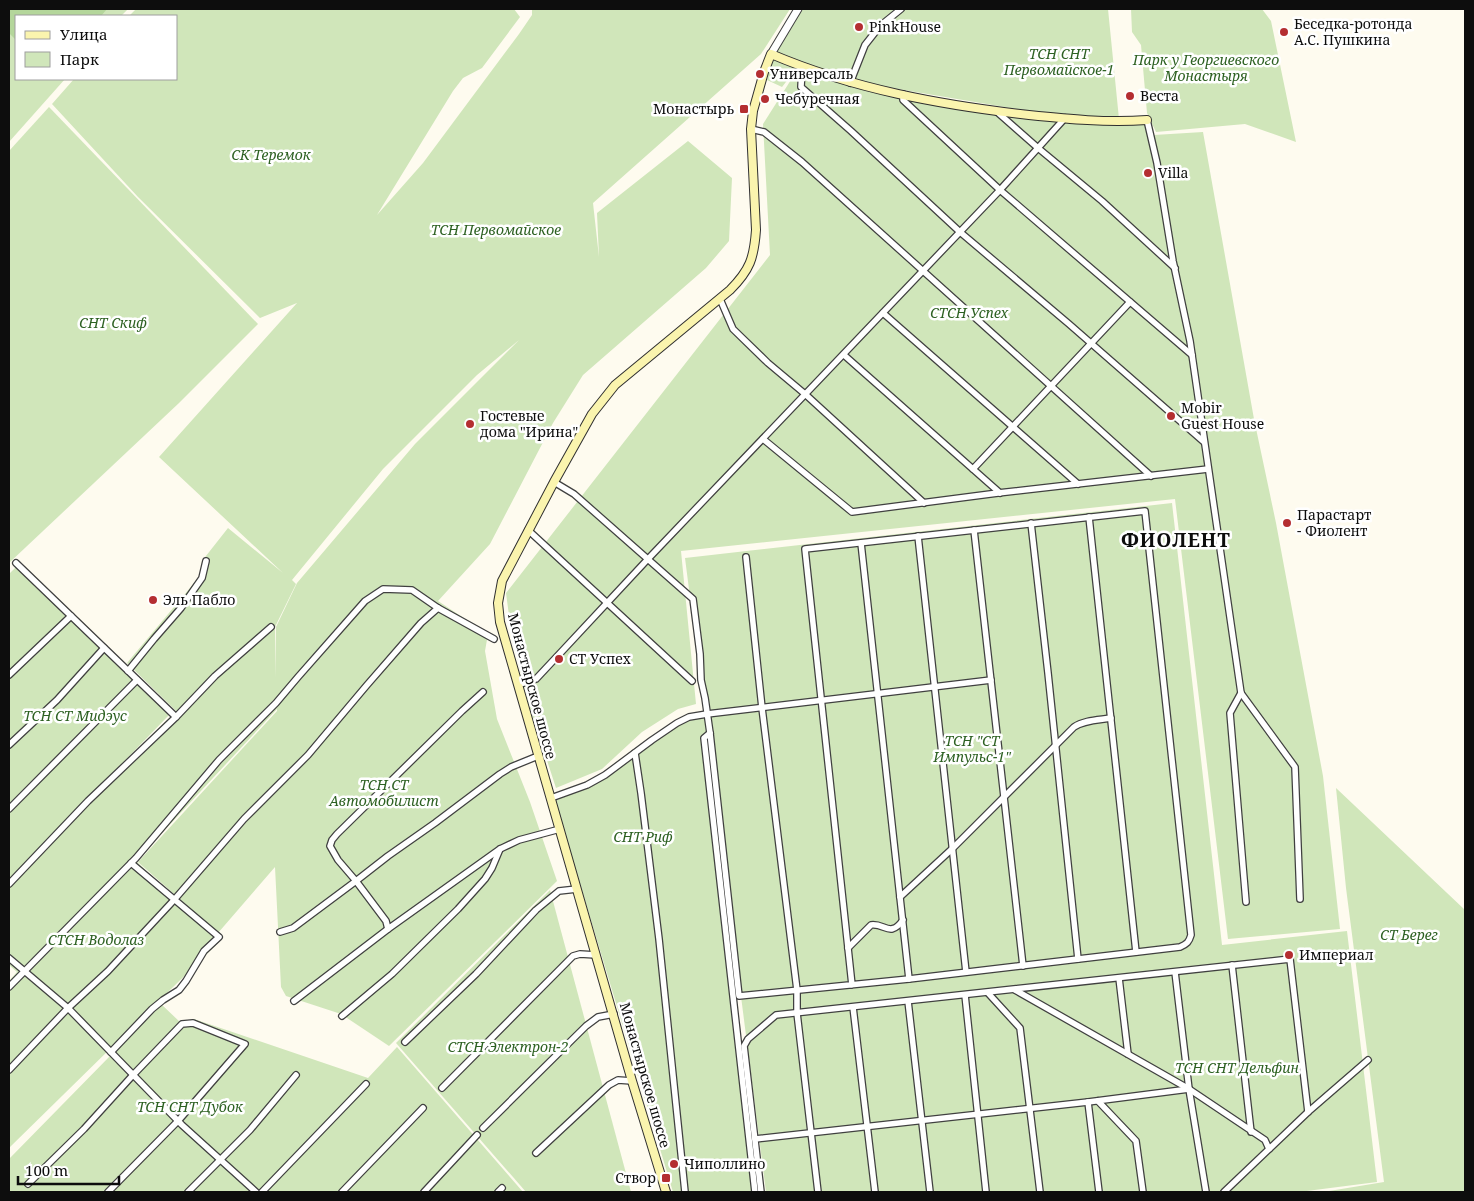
<svg xmlns="http://www.w3.org/2000/svg" width="1474" height="1201" font-family="'Noto Serif',serif">
  <rect width="100%" height="100%" fill="#fefbef"/>
  <g fill="#d0e6ba" fill-rule="evenodd">
    <path d="M 9,9 L 128,9 L 121,16 L 16,16 L 16,79 L 65,79 L 9,142 Z"/>
    <path d="M 136,9 L 514,9 L 520,17 L 482,68 L 463,78 L 453,91 L 377,215 L 423,163 L 519,34 L 532,15 L 532,9 L 790,9 L 761,54 L 593,203 L 599,257 L 597,213 L 688,141 L 732,178 L 729,241 L 706,268 L 583,375 L 553,423 L 490,544 L 438,601 L 488,634 L 485,651 L 497,719 L 530,802 L 557,881 L 389,1046 L 341,1014 L 286,996 L 281,987 L 275,867 L 218,933 L 138,862 L 277,711 L 277,709 L 136,861 L 221,940 L 9,1148 L 9,981 L 17,972 L 9,965 L 9,574 L 16,567 L 169,715 L 23,866 L 176,711 L 127,663 L 200,576 L 202,561 L 228,528 L 283,573 L 159,457 L 297,303 L 260,318 L 138,197 L 52,104 L 74,79 L 176,79 L 176,16 L 129,16 ZM 519,340 L 415,444 L 297,583 L 276,627 L 276,678 L 275,627 L 296,584 L 292,580 L 383,469 L 477,375 Z"/>
    <path d="M 800,9 L 1108,9 L 1119,119 L 1065,117 L 868,84 L 982,106 L 1069,119 L 1145,122 L 1154,135 L 1203,132 L 1254,419 L 1276,523 L 1323,776 L 1340,929 L 1228,939 L 1175,499 L 681,551 L 696,704 L 678,709 L 642,732 L 602,769 L 556,788 L 529,705 L 512,638 L 506,593 L 770,255 L 763,124 L 801,64 L 800,64 L 782,87 L 767,80 L 771,60 Z"/>
    <path d="M 1131,9 L 1262,9 L 1271,21 L 1296,142 L 1245,124 L 1156,132 L 1147,113 L 1141,45 L 1132,32 Z"/>
    <path d="M 49,107 L 258,324 L 179,403 L 9,563 L 9,151 Z"/>
    <path d="M 1172,503 L 1222,945 L 1347,931 L 1377,1182 L 1299,1192 L 766,1192 L 685,558 Z"/>
    <path d="M 705,716 L 757,1192 L 673,1192 L 555,801 L 623,761 L 686,718 Z"/>
    <path d="M 1336,788 L 1465,910 L 1465,1192 L 1323,1192 L 1384,1182 L 1346,888 Z"/>
    <path d="M 550,890 L 631,1192 L 526,1192 L 396,1043 Z"/>
    <path d="M 161,1004 L 181,1023 L 194,1019 L 368,1078 L 397,1047 L 523,1192 L 9,1192 L 9,1159 Z"/>
  </g>
  <path fill="#b4d69b" d="M 9,9 L 107,9 L 101,16 L 16,16 L 16,40 L 9,33 Z"/>
  <g fill="none" stroke-linecap="round" stroke-linejoin="round">
    <g stroke="#404040" stroke-width="8">
      <g id="minor">
        <path d="M 802,67 L 801,87 L 851,131 L 960,232 L 1069,324 L 1204,442"/>
        <path d="M 850,83 L 865,45 L 880,26 L 901,9"/>
        <path d="M 903,94 L 903,100 L 1000,190 L 1192,355"/>
        <path d="M 996,111 L 1038,148 L 1102,201 L 1175,268"/>
        <path d="M 1147,120 L 1157,163 L 1173,261 L 1190,341 L 1241,693 L 1295,767 L 1300,899"/>
        <path d="M 751,129 L 764,132 L 802,162 L 1151,476"/>
        <path d="M 720,299 L 733,329 L 768,363 L 805,394 L 924,503"/>
        <path d="M 883,313 L 1078,484"/>
        <path d="M 844,355 L 1000,493"/>
        <path d="M 763,439 L 852,512 L 998,493 L 1208,469"/>
        <path d="M 973,469 L 1130,302"/>
        <path d="M 554,482 L 574,494 L 693,599 L 700,654 L 701,680 L 705,698 L 710,733 L 739,996 L 909,979 L 1180,947 C 1187,944 1189,942 1191,935 L 1145,511 L 805,549 L 852,985"/>
        <path d="M 1089,517 L 1136,952"/>
        <path d="M 1031,523 L 1048,673 L 1078,959"/>
        <path d="M 528,530 L 692,681"/>
        <path d="M 974,530 L 1023,966"/>
        <path d="M 918,536 L 966,972"/>
        <path d="M 861,543 L 909,979"/>
        <path d="M 746,557 L 762,708 L 797,990 L 797,1013 L 818,1192"/>
        <path d="M 16,563 L 176,717"/>
        <path d="M 128,671 L 154,639 L 181,608 L 202,578 L 206,561"/>
        <path d="M 9,675 L 71,616"/>
        <path d="M 518,685 L 536,679 L 565,648 L 647,560 L 1000,190 L 1065,118"/>
        <path d="M 483,692 L 462,711 L 337,834 L 332,840 L 330,846 L 338,860 L 356,881 L 386,921 L 388,929 L 500,849 L 519,840 L 560,829"/>
        <path d="M 1241,693 L 1230,713 L 1246,902"/>
        <path d="M 710,733 L 704,738 L 755,1192"/>
        <path d="M 9,745 L 57,700 L 104,648"/>
        <path d="M 635,753 L 641,793 L 659,939 L 685,1192"/>
        <path d="M 551,798 L 587,785 L 605,775 L 652,740 L 677,723 L 689,717 L 707,714 L 991,680"/>
        <path d="M 9,809 L 137,680"/>
        <path d="M 9,884 L 88,801 L 176,717 L 215,676 L 271,627"/>
        <path d="M 900,897 L 953,848 L 1074,727 C 1084,720 1099,720 1111,718"/>
        <path d="M 280,932 L 293,928 L 356,881 L 388,856 L 435,823 L 500,774 L 511,767 L 538,756"/>
        <path d="M 848,948 L 871,925 C 885,923 890,938 903,920"/>
        <path d="M 9,958 L 68,1008 L 182,1125 L 256,1192"/>
        <path d="M 1232,965 L 1251,1132"/>
        <path d="M 1175,972 L 1189,1089 L 1206,1192"/>
        <path d="M 1119,978 L 1128,1054"/>
        <path d="M 9,987 L 136,858 L 219,760 L 276,703 L 298,677 L 365,601 L 383,589 L 412,590 L 438,608 L 494,639"/>
        <path d="M 1015,990 L 1189,1089 L 1265,1140 L 1269,1149"/>
        <path d="M 988,993 L 1020,1028 L 1040,1192"/>
        <path d="M 965,995 L 986,1192"/>
        <path d="M 294,1001 L 388,929"/>
        <path d="M 908,1001 L 930,1192"/>
        <path d="M 853,1007 L 875,1192"/>
        <path d="M 342,1016 L 392,974 L 458,909 L 485,879 L 492,868 L 500,849"/>
        <path d="M 405,1042 L 476,974 L 536,910 L 559,891 L 577,889"/>
        <path d="M 111,1052 L 152,1009 L 163,1000 L 179,990 L 186,981 L 204,951 L 219,937 L 131,863"/>
        <path d="M 9,1070 L 68,1008 L 108,971 L 174,900 L 244,819 L 308,755 L 367,685 L 421,623 L 438,608"/>
        <path d="M 442,1088 L 573,956 L 580,954 L 596,955"/>
        <path d="M 1098,1101 L 1136,1141 L 1143,1192"/>
        <path d="M 1088,1102 L 1099,1192"/>
        <path d="M 483,1128 L 586,1026 L 598,1017 L 614,1014"/>
        <path d="M 755,1139 L 1088,1102 L 1189,1089"/>
        <path d="M 536,1153 L 609,1085 L 618,1080 L 632,1081"/>
        <path d="M 28,1184 L 84,1129 L 133,1075 L 182,1024 L 193,1023 L 245,1044 L 178,1121 L 108,1192"/>
        <path d="M 188,1192 L 250,1130 L 296,1075"/>
        <path d="M 262,1192 L 366,1084"/>
        <path d="M 342,1192 L 423,1108"/>
        <path d="M 424,1192 L 477,1135"/>
        <path d="M 498,1192 L 502,1188"/>
        <path d="M 761,1192 L 744,1046 L 748,1039 L 776,1015 L 1290,959 L 1308,1112"/>
        <path d="M 1224,1192 L 1308,1112 L 1368,1060"/>
      </g>
    </g>
    <g stroke="#404040" stroke-width="9">
      <path id="tertiary" d="M 771,54 L 798,9"/>
    </g>
    <g stroke="#2f2f2f" stroke-width="10">
      <path id="secondary" d="M 666,1192 L 632,1081 L 500,622 L 498,603 L 502,581 L 554,482 L 592,414 L 615,385 L 730,290 C 750,270 754,258 756,230 L 751,129 L 753,111 L 764,72 L 771,54 C 853,89 941,105 1029,115 C 1068,119 1107,123 1147,120"/>
    </g>
    <use href="#minor" stroke="#fff" stroke-width="5.5"/>
    <use href="#tertiary" stroke="#fff" stroke-width="7"/>
    <use href="#secondary" stroke="#faf4ae" stroke-width="8"/>
  </g>
  <g fill="#b42e31" stroke="#fff" stroke-width="2">
    <circle cx="859" cy="27" r="5"/>
    <circle cx="1284" cy="32" r="5"/>
    <circle cx="760" cy="74" r="5"/>
    <circle cx="1130" cy="96" r="5"/>
    <circle cx="765" cy="99" r="5"/>
    <rect x="739" y="104" width="10" height="10" rx="2.5"/>
    <circle cx="1148" cy="173" r="5"/>
    <circle cx="1171" cy="416" r="5"/>
    <circle cx="470" cy="424" r="5"/>
    <circle cx="1287" cy="523" r="5"/>
    <circle cx="153" cy="600" r="5"/>
    <circle cx="559" cy="659" r="5"/>
    <circle cx="1289" cy="955" r="5"/>
    <circle cx="674" cy="1164" r="5"/>
    <rect x="661" y="1173" width="10" height="10" rx="2.5"/>
  </g>
  <g text-anchor="middle" stroke-width="5" stroke-linejoin="round" paint-order="stroke">
    <g font-size="14" fill="#0d0d0d" stroke="#fff" text-anchor="start">
      <text x="1294" y="29">Беседка-ротонда<tspan x="1294" dy="16">А.С. Пушкина</tspan></text>
      <text x="869" y="32">PinkHouse</text>
      <text x="770" y="79">Универсаль</text>
      <text x="1140" y="101">Веста</text>
      <text x="775" y="104">Чебуречная</text>
      <text x="734" y="114" text-anchor="end">Монастырь</text>
      <text x="1158" y="178">Villa</text>
      <text x="1181" y="413">Mobir<tspan x="1181" dy="16">Guest House</tspan></text>
      <text x="480" y="421">Гостевые<tspan x="480" dy="16">дома "Ирина"</tspan></text>
      <text x="1297" y="520">Парастарт<tspan x="1297" dy="16">- Фиолент</tspan></text>
      <text x="163" y="605">Эль Пабло</text>
      <text x="569" y="664">СТ Успех</text>
      <text x="1299" y="960">Империал</text>
      <text x="684" y="1169">Чиполлино</text>
      <text x="656" y="1183" text-anchor="end">Створ</text>
    </g>
    <g font-size="14" font-style="italic" fill="#2d6122" stroke="#fff">
      <text x="1059" y="59">ТСН СНТ<tspan x="1059" dy="16">Первомайское-1</tspan></text>
      <text x="1206" y="65">Парк у Георгиевского<tspan x="1206" dy="16">Монастыря</tspan></text>
      <text x="271" y="160">СК Теремок</text>
      <text x="496" y="235">ТСН Первомайское</text>
      <text x="969" y="318">СТСН Успех</text>
      <text x="113" y="328">СНТ Скиф</text>
      <text x="75" y="721">ТСН СТ Мидэус</text>
      <text x="972" y="746">ТСН "СТ<tspan x="972" dy="16">Импульс-1"</tspan></text>
      <text x="384" y="790">ТСН СТ<tspan x="384" dy="16">Автомобилист</tspan></text>
      <text x="643" y="842">СНТ Риф</text>
      <text x="1409" y="940">СТ Берег</text>
      <text x="96" y="945">СТСН Водолаз</text>
      <text x="508" y="1052">СТСН Электрон-2</text>
      <text x="1237" y="1073">ТСН СНТ Дельфин</text>
      <text x="190" y="1112">ТСН СНТ Дубок</text>
    </g>
    <g font-size="14" fill="#0d0d0d" stroke="#fff">
      <text transform="translate(532 686) rotate(75)" y="5">Монастырское шоссе</text>
      <text transform="translate(645 1075) rotate(74)" y="5">Монастырское шоссе</text>
    </g>
    <g font-size="19" font-weight="bold" letter-spacing="1" fill="#0d0d0d" stroke="#fff">
      <text x="1176" y="547">ФИОЛЕНТ</text>
    </g>
  </g>
  <rect width="1474" height="1201" fill="none" stroke="#0d0d0d" stroke-width="20"/>
  <rect x="15" y="15" width="162" height="65" fill="#ffffff" stroke="#9e9e9e"/>
  <rect x="25" y="31" width="25" height="8" fill="#faf4ae" stroke="#9e9e9e"/>
  <text x="60" y="40" font-size="15" fill="#0d0d0d">Улица</text>
  <rect x="25" y="52" width="25" height="15" fill="#d0e6ba" stroke="#9e9e9e"/>
  <text x="60" y="65" font-size="15" fill="#0d0d0d">Парк</text>
  <path d="M18 1176v8h101v-8" fill="none" stroke="#0d0d0d" stroke-width="2.5"/>
  <text x="25" y="1176" font-size="15" fill="#0d0d0d" stroke="#ffffff" stroke-width="4" paint-order="stroke">100 m</text>
</svg>
